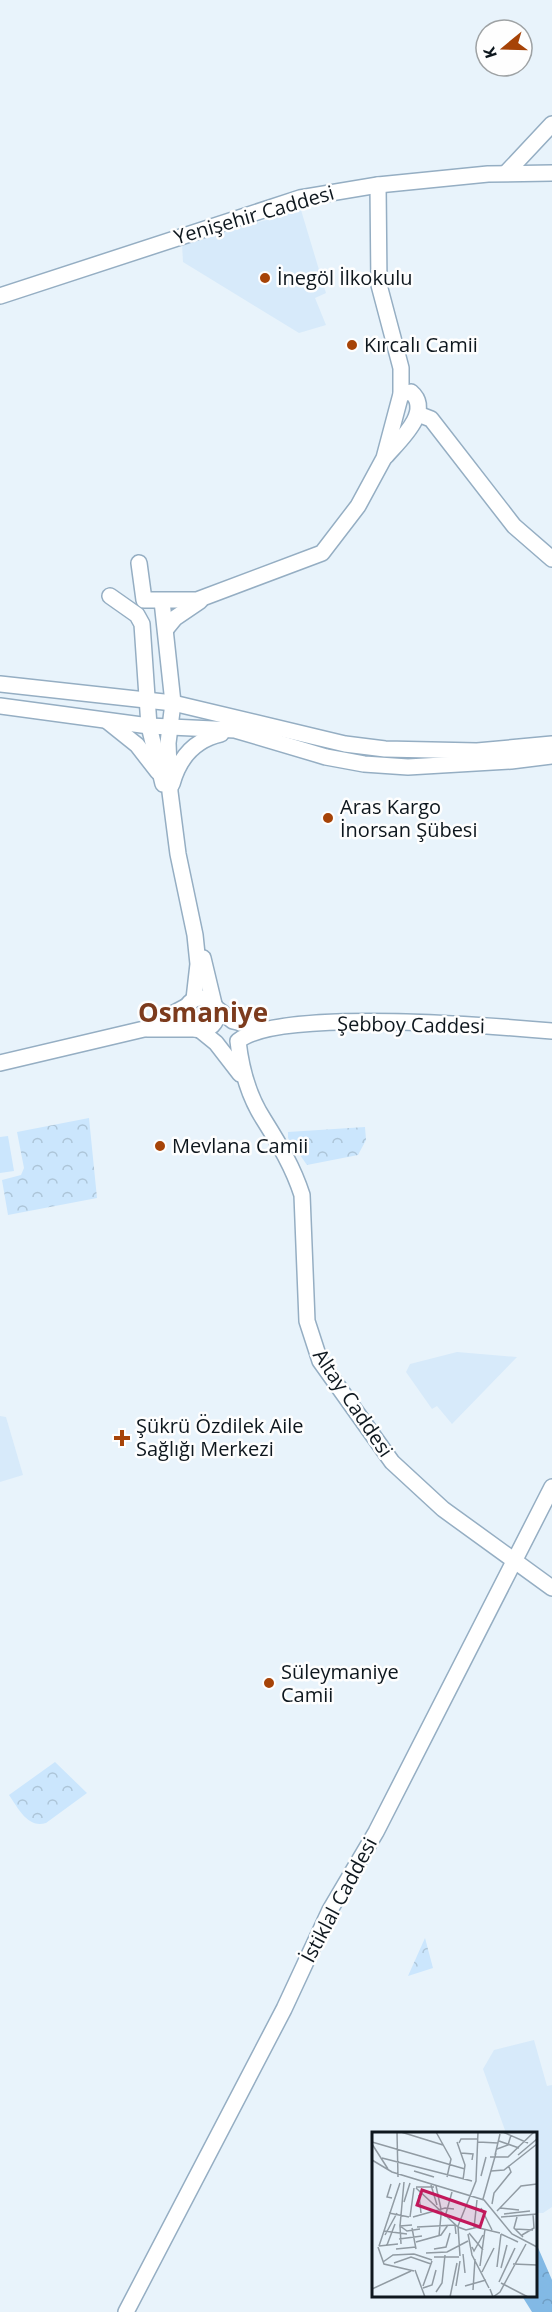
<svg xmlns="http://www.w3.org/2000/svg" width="552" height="2312" font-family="'Open Sans',sans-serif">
  <defs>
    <pattern id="forest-crowns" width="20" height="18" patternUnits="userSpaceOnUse" patternTransform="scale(1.5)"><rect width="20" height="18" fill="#82b9e5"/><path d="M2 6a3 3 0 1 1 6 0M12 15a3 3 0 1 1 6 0" fill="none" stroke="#6f9ec4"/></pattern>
    <pattern id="park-crowns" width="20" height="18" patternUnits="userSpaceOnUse" patternTransform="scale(1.5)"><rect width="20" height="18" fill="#cbe6fd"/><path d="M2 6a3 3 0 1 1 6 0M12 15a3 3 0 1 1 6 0" fill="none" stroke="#adc5d8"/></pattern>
  </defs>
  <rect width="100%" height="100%" fill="#e8f3fb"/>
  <g fill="#d7eafa">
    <path d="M 301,210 L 326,293 L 315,298 L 326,325 L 299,333 L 183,262 L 182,244 Z"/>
    <path d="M 457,1352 L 517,1357 L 452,1424 L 437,1406 L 432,1409 L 406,1372 L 410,1364 Z"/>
    <path d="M 0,1416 L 6,1417 L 23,1475 L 0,1482 Z"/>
    <path d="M 534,2040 L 547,2086 L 552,2085 L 552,2207 L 543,2213 L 537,2213 L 536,2134 L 506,2133 L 483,2069 L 494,2050 Z"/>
  </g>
  <g fill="#cbe6fd">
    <circle cx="201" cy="1014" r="11"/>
    <path d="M 8,1136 L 14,1171 L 0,1173 L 0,1137 Z"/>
  </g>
  <path fill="url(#forest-crowns)" d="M 536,2243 L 552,2280 L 552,2312 L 532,2312 L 522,2296 L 536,2296 Z"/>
  <g fill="url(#park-crowns)">
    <path d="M 89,1118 L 97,1198 L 8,1215 L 2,1180 L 21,1175 L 24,1168 L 17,1132 Z"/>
    <path d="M 365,1127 L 366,1140 L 358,1155 L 307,1165 L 288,1138 L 288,1132 Z"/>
    <path d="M 55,1762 L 87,1793 L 46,1823 C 28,1829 18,1808 9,1795 Z"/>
    <path d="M 425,1938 L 433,1968 L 408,1976 Z"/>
  </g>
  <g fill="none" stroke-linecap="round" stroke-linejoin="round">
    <g stroke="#95aec3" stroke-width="18">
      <g id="secondary">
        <path d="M 507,172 L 552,124"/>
        <path d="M 0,296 L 300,198 L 378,185 L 488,174 L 552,173"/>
        <path d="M 418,414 L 431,419 L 514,526 L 552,559"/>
        <path d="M 386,456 C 399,441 433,411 411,392 L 401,394"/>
        <path d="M 139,563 L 144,600 L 197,600 L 322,553 L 358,506 L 384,458 L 401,394 L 401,368 L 379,285 L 378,185"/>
        <path d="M 110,596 L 137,615 L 142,624 L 149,726 L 163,784"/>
        <path d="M 162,601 L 173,703 L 168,743 L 170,792 L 178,854 L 195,935 L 198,964 L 194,999"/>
        <path d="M 166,629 L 175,618 L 200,601"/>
        <path d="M 0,684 L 173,703 L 345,744 L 385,749 L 477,751 L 552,744"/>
        <path d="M 0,706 L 149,726 L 235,730 L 326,757 L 364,764 L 408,767 L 511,761 L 552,756"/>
        <path d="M 107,721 L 137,745 L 158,772"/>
        <path d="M 172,784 C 179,758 194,740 221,734"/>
        <path d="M 203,958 L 214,1004"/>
        <circle cx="201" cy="1014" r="16"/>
        <path d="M 216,1008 L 233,1021 L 263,1028"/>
        <path d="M 147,1029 L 195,1029"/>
        <path d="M 200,1030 L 216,1043 L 240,1074"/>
        <path d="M 552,1031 C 494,1026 279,1008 238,1041 C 241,1068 249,1097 264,1120 C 279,1144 293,1167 302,1195 L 307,1321 L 320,1361 L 392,1462 L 443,1509 L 552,1588"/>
        <path d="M 0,1063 L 144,1029 L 187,1006"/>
        <path d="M 126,2312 L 284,2009 L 330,1910 L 376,1832 L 552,1487"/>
      </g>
    </g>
    <use href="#secondary" stroke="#fff" stroke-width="15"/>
  </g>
  <g fill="#a64307" stroke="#fefefe" stroke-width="2">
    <circle cx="265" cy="278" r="6"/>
    <circle cx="352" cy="345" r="6"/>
    <circle cx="328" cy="818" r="6"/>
    <circle cx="160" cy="1146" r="6"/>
    <path d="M119 1429h6v6h6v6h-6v6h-6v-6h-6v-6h6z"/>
    <circle cx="269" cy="1683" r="6"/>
  </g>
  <g text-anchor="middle" stroke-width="5" stroke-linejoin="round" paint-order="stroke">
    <g font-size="20" fill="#0e171e" stroke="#fefefe">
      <text transform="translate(254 215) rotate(-16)" y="7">Yenişehir Caddesi</text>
      <text transform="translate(411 1025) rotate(1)" y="7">Şebboy Caddesi</text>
      <text transform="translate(353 1403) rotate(56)" y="7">Altay Caddesi</text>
      <text transform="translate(339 1900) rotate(-62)" y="7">İstiklal Caddesi</text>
    </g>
    <g font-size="20" fill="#0e171e" stroke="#fefefe" text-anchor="start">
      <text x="277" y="285">İnegöl İlkokulu</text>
      <text x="364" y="352">Kırcalı Camii</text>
      <text x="340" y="814">Aras Kargo<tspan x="340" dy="23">İnorsan Şübesi</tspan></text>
      <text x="172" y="1153">Mevlana Camii</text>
      <text x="136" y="1433">Şükrü Özdilek Aile<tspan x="136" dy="23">Sağlığı Merkezi</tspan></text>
      <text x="281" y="1679">Süleymaniye<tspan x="281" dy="23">Camii</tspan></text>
    </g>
    <g font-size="26" font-weight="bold" fill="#7c3b1d" stroke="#fefefe">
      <text x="203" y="1022">Osmaniye</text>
    </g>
  </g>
  <g transform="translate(372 2132)">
    <rect width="165" height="165" fill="#e8f3fb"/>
    <path fill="none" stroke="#919ba3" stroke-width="1.5" d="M 25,0 L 26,45M 29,0 L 71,13M 64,0 L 79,27 L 75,45M 131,0 L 156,11M 127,9 L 147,16M 0,10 L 93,37M 85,10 L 93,33 L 91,48M 106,10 L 126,11M 87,11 L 89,7 L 105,7M 0,12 L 16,37M 125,17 L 136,13 L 139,3M 89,21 L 101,22 L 100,28M 123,23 L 128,2M 146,23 L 165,7M 118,25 L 136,25 L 162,0M 10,26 L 100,49M 0,28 L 20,40 L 112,68 L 140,102 L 165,115M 42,39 L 62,45M 119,39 L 132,38 L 165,12M 109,44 L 114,25M 32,50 L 28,94 L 40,93M 19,52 L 15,65 L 20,66M 59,53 L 65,73M 64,54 L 69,77M 44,55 L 62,55M 44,56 L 86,95 L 94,98 L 106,95M 47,63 L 49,81M 111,67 L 124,21M 96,69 L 104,49 L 106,0M 32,70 L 38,51M 120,72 L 122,61 L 139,40 L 137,35M 109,76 L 120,98M 128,76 L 147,78M 125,79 L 149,54 L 165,52M 17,81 L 37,85M 132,82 L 158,79M 38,85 L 42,56M 41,85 L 73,76 L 82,77M 73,85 L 80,60M 129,85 L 165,82M 145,85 L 142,96 L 151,105M 45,95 L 83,93 L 84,102M 103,95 L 128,101M 40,96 L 44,117M 102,96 L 105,68M 143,97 L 161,98M 12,99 L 35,102M 97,101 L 111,118M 96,102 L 100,123 L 117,156M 129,102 L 146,110M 13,103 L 25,81M 150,103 L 162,96 L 161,82M 67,104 L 69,83M 27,107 L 50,104M 44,110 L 69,103 L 76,93M 29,112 L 28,94 L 35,99 L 48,97M 15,113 L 23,92M 7,114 L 28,51M 7,114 L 26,112M 6,115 L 12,132 L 42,139M 100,115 L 102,119 L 111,103M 24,117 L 44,115M 62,117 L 74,115 L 78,101M 54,121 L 75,120 L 96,109M 42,122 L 60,128M 91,122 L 93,141M 88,124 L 86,94 L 96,69M 62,125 L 87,125M 11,130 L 21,123 L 42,122M 22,131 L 39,125 L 59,132M 141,132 L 165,133M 108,134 L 113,97M 125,135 L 129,102M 129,136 L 135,113M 43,138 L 53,165M 110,140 L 122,116M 127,150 L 143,116M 129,151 L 156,165M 51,154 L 60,129M 84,154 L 88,129M 93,154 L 114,148M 51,156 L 60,153 L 64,138M 0,157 L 39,139M 118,157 L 121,165 L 128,160 L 154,112M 101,158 L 103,127M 64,160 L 70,151 L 73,123M 78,165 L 85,131"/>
    <path fill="#c2185b" fill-opacity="0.15" stroke="#c2185b" stroke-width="3" d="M 50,58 L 113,80 L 108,95 L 45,73 Z"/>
    <rect width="165" height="165" fill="none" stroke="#0e171e" stroke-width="3"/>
  </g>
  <g transform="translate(504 48) rotate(251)"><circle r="28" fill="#fefefe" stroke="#9ea2a4" stroke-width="1.5"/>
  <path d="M0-4.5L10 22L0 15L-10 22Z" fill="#a64307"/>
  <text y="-9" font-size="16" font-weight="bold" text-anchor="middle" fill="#0e171e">K</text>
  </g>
</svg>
